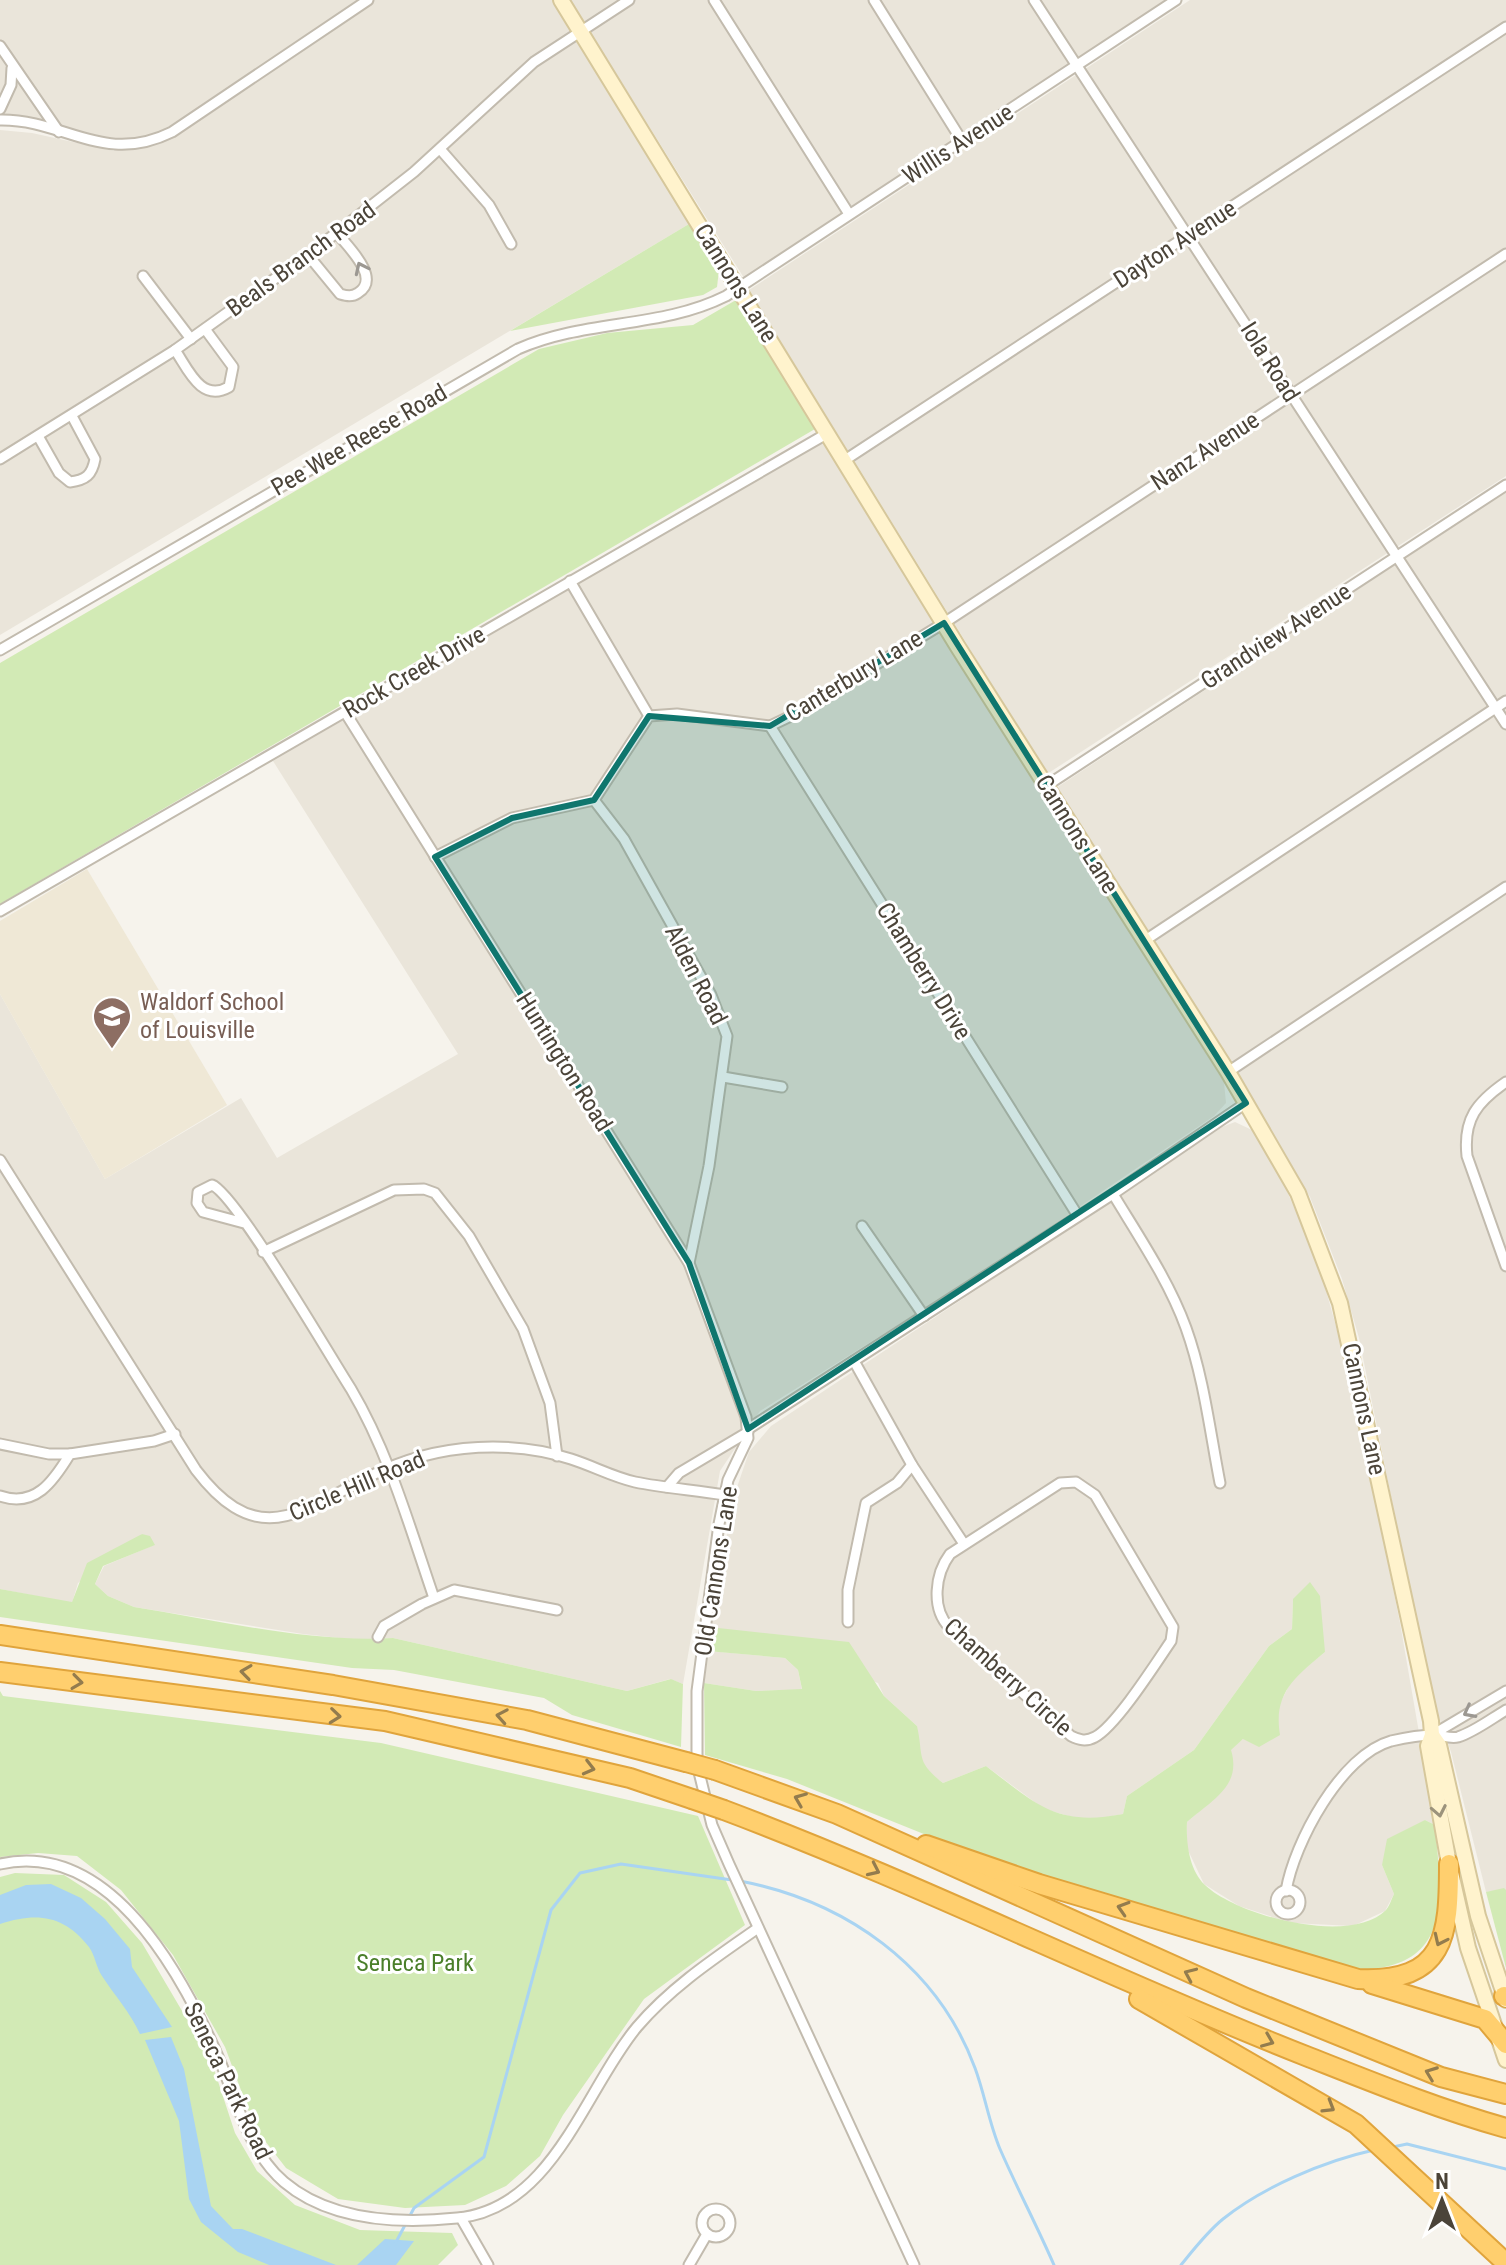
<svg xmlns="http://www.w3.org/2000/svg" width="1506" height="2265" font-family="'Roboto Condensed',sans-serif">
  <rect width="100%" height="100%" fill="#f6f3ec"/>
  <g fill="#eae5da">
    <path d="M 0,0 L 553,0 L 689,224 L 0,635 L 0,130 L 32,133 L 114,151 L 117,142 L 81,137 L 31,119 L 0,117 Z"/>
    <path d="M 570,0 L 1169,0 L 744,278 Z"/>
    <path d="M 1190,0 L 1506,0 L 1506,476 L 1047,774 L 749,290 Z"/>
    <path d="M 820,442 L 828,442 L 1224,1082 L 1226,1103 L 1214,1116 L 989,1268 L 760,1411 L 720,1471 L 683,1684 L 670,1679 L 627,1691 L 393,1638 L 358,1640 L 303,1634 L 134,1607 L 108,1596 L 95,1584 L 104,1566 L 154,1545 L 142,1534 L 78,1583 L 72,1603 L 0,1589 L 0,994 L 105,1179 L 241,1098 L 277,1158 L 458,1054 L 273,761 Z"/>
    <path d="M 1506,492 L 1506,1890 L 1486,1892 L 1451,1752 L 1431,1694 L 1359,1338 L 1342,1279 L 1310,1197 L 1274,1135 L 1053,790 Z"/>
    <path d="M 1235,1122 L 1252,1130 L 1274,1161 L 1319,1265 L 1353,1388 L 1400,1623 L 1435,1825 L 1425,1820 L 1382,1865 L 1394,1894 L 1385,1911 L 1353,1926 L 1291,1923 L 1239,1906 L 1204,1884 L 1186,1846 L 1187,1822 L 1210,1802 L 1230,1750 L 1276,1711 L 1293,1678 L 1325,1652 L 1293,1599 L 1292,1629 L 1269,1646 L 1194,1750 L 1127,1796 L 1123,1814 L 1102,1818 L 1076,1818 L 1044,1809 L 986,1766 L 943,1783 L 926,1770 L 918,1756 L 917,1726 L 884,1696 L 878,1683 L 709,1627 L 735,1493 L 749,1452 L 771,1426 L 1222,1127 Z"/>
    <path d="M 709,1651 L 785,1658 L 798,1670 L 802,1690 L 756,1691 L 704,1683 Z"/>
  </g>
  <path fill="#efe8d6" d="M 87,869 L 227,1105 L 105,1179 L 0,994 L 0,921 Z"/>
  <g fill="#d2eab5">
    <path d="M 689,224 L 719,270 L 717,287 L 703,295 L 510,331 Z"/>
    <path d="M 736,300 L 815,429 L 0,904 L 0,663 L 539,349 L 607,333 L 693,325 Z"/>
    <path d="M 142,1534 L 150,1536 L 155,1545 L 103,1566 L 95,1584 L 108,1596 L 134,1607 C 218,1620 307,1643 393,1638 L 627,1691 L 671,1679 L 683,1684 L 681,1747 L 572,1715 L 544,1698 L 394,1670 L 352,1668 L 0,1617 L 0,1589 L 72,1602 L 87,1563 Z"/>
    <path d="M 1310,1582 L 1320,1596 L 1325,1652 C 1295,1677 1273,1693 1280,1735 L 1259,1747 L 1243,1739 L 1231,1750 C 1242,1786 1212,1800 1187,1822 C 1186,1842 1189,1870 1205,1885 C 1237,1916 1351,1946 1386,1910 C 1389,1907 1392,1898 1394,1894 L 1382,1865 L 1387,1839 L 1425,1820 L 1435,1825 C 1442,1901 1454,1970 1352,1970 L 991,1861 L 787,1779 L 705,1755 L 704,1683 L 756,1691 L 802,1689 L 798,1670 L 785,1658 L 707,1651 L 709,1627 L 849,1642 L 884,1696 L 917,1726 C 924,1757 915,1761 943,1783 L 986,1766 C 1036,1804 1056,1827 1123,1814 L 1127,1796 L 1194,1750 L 1269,1646 L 1292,1629 L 1293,1599 Z"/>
    <path d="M 0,1691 L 3,1696 L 381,1743 L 698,1816 L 745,1925 L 644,1999 L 563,2115 L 540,2156 L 506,2186 L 465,2205 L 405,2208 L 338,2199 L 286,2168 L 255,2128 L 225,2047 L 173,1955 L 121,1890 L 77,1856 L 38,1853 L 0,1857 Z"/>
    <path d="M 15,1873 L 64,1875 L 106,1902 L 142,1943 L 211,2060 L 235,2133 L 257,2171 L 295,2205 L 360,2230 L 452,2233 L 458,2245 L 438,2265 L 0,2265 L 0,1877 Z"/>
    <path d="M 1504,1888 L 1506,1890 L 1506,1968 L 1486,1892 Z"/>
  </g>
  <g fill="#a9d4f2">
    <path d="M 51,1884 L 81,1898 L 105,1919 L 130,1949 L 132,1967 L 172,2027 L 140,2034 C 130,2012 115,1996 102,1976 C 96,1967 95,1955 89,1947 C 64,1915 37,1912 0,1924 L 0,1895 L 26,1885 Z"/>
    <path d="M 171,2037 L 184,2069 L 211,2206 L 233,2229 L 242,2229 L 336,2265 L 269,2265 L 238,2252 L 201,2222 L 189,2199 L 179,2121 L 145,2040 Z"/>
    <path d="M 385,2239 L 414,2241 L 396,2265 L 357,2265 Z"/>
  </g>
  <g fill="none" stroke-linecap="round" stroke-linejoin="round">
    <g stroke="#a9d4f2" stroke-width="3">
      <path d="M 740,1881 C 845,1901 937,1965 975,2068 C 985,2095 989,2123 1000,2149 C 1017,2188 1037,2226 1054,2265"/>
      <path d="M 1393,2147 L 1407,2144 L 1506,2169"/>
      <path d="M 395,2244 L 414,2208 L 484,2157 L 551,1910 L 580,1873 L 621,1864 L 732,1880"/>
      <path d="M 1181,2265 C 1194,2249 1207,2232 1223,2219 C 1263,2187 1324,2161 1374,2150"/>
    </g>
    <g stroke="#c2bbae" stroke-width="13">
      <g id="minor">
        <path d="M 714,0 L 849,214"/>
        <path d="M 874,0 L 962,141"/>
        <path d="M 1034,0 L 1506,724"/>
        <path d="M 0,46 L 59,132"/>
        <path d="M 0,109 L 11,85 L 12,68"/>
        <path d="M 0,120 C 65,119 103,166 172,132 L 368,0"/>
        <path d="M 440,149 L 489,205 L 511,244"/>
        <path d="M 308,255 L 340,294 C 347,296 352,297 358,293 C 382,278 347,246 337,233"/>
        <path d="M 143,276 L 191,339"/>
        <path d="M 175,350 C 188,369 201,403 229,387 L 233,367 L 205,329"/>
        <path d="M 38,436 L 59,473 L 70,482 C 86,480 92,475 95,459 L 72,416"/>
        <path d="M 0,459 L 175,350 L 308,255 L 414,172 L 534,62 L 629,0"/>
        <path d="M 845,460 L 1506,27"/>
        <path d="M 570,581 L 649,716"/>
        <path d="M 0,650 L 518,349 C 586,319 660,329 726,296 L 1176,0"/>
        <path d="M 345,712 L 689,1263 L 746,1417 L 748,1438 L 728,1480 L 719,1524 L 697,1691 L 697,1764 L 712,1825 L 729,1864 L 914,2265"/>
        <path d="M 770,726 L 1078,1216"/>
        <path d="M 1046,786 L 1506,485"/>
        <path d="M 594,800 L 624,839 L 711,995 L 727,1036 L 709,1166 L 689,1263"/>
        <path d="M 435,857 L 512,818 L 594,800 L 649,716 L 677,714 L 770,726 L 795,714 L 944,623 L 1506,254"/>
        <path d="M 0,911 L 828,433"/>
        <path d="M 1144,941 L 1506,701"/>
        <path d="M 1228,1072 L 1506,887"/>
        <path d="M 723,1077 L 782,1087"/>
        <path d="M 1506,1082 C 1477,1102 1463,1119 1467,1156 L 1506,1266"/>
        <path d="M 0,1160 L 196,1470 C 262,1557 307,1505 381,1471 C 416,1455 455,1447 493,1447 C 518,1447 547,1451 571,1459 C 593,1466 613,1477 635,1482 C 664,1488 695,1490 725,1495"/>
        <path d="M 1113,1194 C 1139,1237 1169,1281 1186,1328 C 1204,1378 1210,1432 1220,1483"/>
        <path d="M 244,1223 L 203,1212 L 197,1203 L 198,1192 L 212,1185 C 235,1193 331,1358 351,1389 C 389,1453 410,1528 434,1598"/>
        <path d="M 862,1226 L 924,1316"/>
        <path d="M 263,1252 L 394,1190 L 424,1189 L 435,1193 L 469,1236 L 523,1329 L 550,1403 L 557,1456"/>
        <path d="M 854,1361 L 912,1465 L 964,1544"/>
        <path d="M 748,1429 L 1113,1194 L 1246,1103"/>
        <path d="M 0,1444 L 49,1454 L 70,1454"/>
        <path d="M 1076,1482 L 1095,1495 L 1173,1627 L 1171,1641 C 1156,1663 1116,1726 1095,1737 C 1086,1742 1079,1740 1071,1736 L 949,1627 C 931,1608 935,1574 950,1554 L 1060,1483 Z"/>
        <path d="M 667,1487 L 679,1473 L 748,1432"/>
        <path d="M 0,1496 C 35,1508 53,1482 70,1454 L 154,1441 L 175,1434"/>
        <path d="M 848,1622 L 848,1590 L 866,1503 L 897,1483 L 912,1465"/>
        <path d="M 378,1637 L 384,1626 L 422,1604 L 454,1590 L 557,1610"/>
        <path d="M 1432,1735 L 1506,1691"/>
        <path d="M 0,1864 C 111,1839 183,1976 220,2061 C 237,2102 249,2152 284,2182 C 330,2221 399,2224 457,2218 C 553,2209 584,2091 637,2027 C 671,1987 715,1958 758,1928"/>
        <circle cx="1288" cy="1902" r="12"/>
        <path d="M 1286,1891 C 1294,1843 1341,1755 1391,1741 C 1404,1738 1421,1735 1434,1735 C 1441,1735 1450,1739 1458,1737 C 1474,1732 1491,1719 1506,1710"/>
        <circle cx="716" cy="2223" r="14"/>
        <path d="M 461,2218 L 488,2265"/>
        <path d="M 689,2265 L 707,2234"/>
      </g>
    </g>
    <g stroke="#d6c79b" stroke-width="18">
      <g id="secondary">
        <path d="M 561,0 L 958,647 L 1228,1072 L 1298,1193 L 1340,1303 L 1431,1721 L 1432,1735 L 1428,1746 L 1449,1864 L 1468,1948 L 1506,2060"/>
        <path d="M 1432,1735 L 1439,1745 L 1478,1916 L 1506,2000"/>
      </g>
    </g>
    <g stroke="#e0a43c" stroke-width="22">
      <g id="motorway">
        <path d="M 0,1635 L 333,1685 L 527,1720 L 686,1762"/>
        <path d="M 0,1672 L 385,1721 L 630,1778 L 692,1799"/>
        <path d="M 715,1770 L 837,1814 L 1246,1998 L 1441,2077 L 1506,2094"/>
        <path d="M 724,1810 C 921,1884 1110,1979 1306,2056 C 1372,2082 1438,2109 1506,2128"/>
        <path d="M 926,1845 L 1039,1884 L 1358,1979 C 1446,1983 1449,1935 1449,1864"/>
        <path d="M 1372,1984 L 1485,2019 L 1506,2044"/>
        <path d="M 1504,1996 L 1506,1997"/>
        <path d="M 1139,1999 L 1356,2124 L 1506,2263"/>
      </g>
    </g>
    <use href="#minor" stroke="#fff" stroke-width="9"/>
    <use href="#secondary" stroke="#fff3cd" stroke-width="14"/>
    <use href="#motorway" stroke="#ffcf6e" stroke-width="18"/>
    <g stroke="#e0a43c" stroke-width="22" stroke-linecap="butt">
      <g id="motorway-bridge">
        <path d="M 686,1762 L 715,1770"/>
        <path d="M 692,1799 L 724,1810"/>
      </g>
    </g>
    <use href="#motorway-bridge" stroke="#ffcf6e" stroke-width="18"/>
  </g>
  <defs><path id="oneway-chevron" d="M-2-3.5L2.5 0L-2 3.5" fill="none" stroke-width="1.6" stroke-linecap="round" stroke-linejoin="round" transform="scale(2)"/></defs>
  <g stroke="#9c9892">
    <use href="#oneway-chevron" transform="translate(361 268) rotate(-115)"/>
    <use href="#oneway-chevron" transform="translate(1469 1712) rotate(152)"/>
  </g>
  <g stroke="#937c4e">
    <use href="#oneway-chevron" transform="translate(246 1672) rotate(-172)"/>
    <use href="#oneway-chevron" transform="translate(77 1682) rotate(8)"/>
    <use href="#oneway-chevron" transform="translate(335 1716) rotate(6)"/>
    <use href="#oneway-chevron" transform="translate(502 1716) rotate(-170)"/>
    <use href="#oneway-chevron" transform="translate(589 1768) rotate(14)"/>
    <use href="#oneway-chevron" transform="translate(800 1799) rotate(-158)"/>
    <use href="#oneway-chevron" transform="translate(874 1870) rotate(25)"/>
    <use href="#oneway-chevron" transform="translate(1123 1908) rotate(-163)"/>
    <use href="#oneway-chevron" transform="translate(1440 1940) rotate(115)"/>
    <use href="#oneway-chevron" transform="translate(1190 1974) rotate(-156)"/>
    <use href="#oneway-chevron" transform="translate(1268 2041) rotate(22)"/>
    <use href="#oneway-chevron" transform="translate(1431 2073) rotate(-159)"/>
    <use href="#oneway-chevron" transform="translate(1329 2107) rotate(31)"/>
  </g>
  <use stroke="#9c937c" href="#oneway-chevron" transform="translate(1439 1811) rotate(79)"/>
  <path fill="#0f766e" fill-opacity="0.2" stroke="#0f766e" stroke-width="6" stroke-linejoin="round" d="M 944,623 L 1246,1103 L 748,1429 L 689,1263 L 435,857 L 512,818 L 594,800 L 649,716 L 770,726 Z"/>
  <defs>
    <g id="school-pin" transform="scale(2)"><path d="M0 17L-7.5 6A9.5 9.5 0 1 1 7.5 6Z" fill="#8d6e63" stroke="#fff"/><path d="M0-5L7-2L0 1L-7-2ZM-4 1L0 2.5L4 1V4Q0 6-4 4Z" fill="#fff"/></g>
  </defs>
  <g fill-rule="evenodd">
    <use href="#school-pin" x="112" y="1016"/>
  </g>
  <g text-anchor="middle" stroke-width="6" stroke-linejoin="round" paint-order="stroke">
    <g font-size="24" fill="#4b4439" stroke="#fff">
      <text transform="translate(958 144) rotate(-33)" y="8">Willis Avenue</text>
      <text transform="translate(1175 244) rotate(-33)" y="8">Dayton Avenue</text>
      <text transform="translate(301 259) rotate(-36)" y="8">Beals Branch Road</text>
      <text transform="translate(736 283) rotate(58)" y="8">Cannons Lane</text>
      <text transform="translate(1270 362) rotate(58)" y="8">Iola Road</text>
      <text transform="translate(359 440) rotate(-30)" y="8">Pee Wee Reese Road</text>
      <text transform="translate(1205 451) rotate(-33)" y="8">Nanz Avenue</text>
      <text transform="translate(1276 636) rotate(-33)" y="8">Grandview Avenue</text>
      <text transform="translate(414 672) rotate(-30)" y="8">Rock Creek Drive</text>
      <text transform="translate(854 676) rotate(-31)" y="8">Canterbury Lane</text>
      <text transform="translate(1077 834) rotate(58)" y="8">Cannons Lane</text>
      <text transform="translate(924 971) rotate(58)" y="8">Chamberry Drive</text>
      <text transform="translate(696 975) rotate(63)" y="8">Alden Road</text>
      <text transform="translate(564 1062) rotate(58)" y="8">Huntington Road</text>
      <text transform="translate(1364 1409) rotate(78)" y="8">Cannons Lane</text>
      <text transform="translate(357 1486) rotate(-23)" y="8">Circle Hill Road</text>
      <text transform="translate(716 1571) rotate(-81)" y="8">Old Cannons Lane</text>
      <text transform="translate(1008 1677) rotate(42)" y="8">Chamberry Circle</text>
      <text transform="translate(228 2081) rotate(64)" y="8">Seneca Park Road</text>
    </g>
    <g font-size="24" fill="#785e54" stroke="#fff" text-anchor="start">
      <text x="140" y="1010">Waldorf School<tspan x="140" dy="28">of Louisville</tspan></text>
    </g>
    <g font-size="24" fill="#4a7f2a" stroke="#fff">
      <text x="415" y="1971">Seneca Park</text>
    </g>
  </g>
  <g transform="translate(1442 2201)" stroke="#ffffff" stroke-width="6" paint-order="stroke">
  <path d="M0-6L14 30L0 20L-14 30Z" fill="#4b4439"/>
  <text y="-12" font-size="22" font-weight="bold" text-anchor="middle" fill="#4b4439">N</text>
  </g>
</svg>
